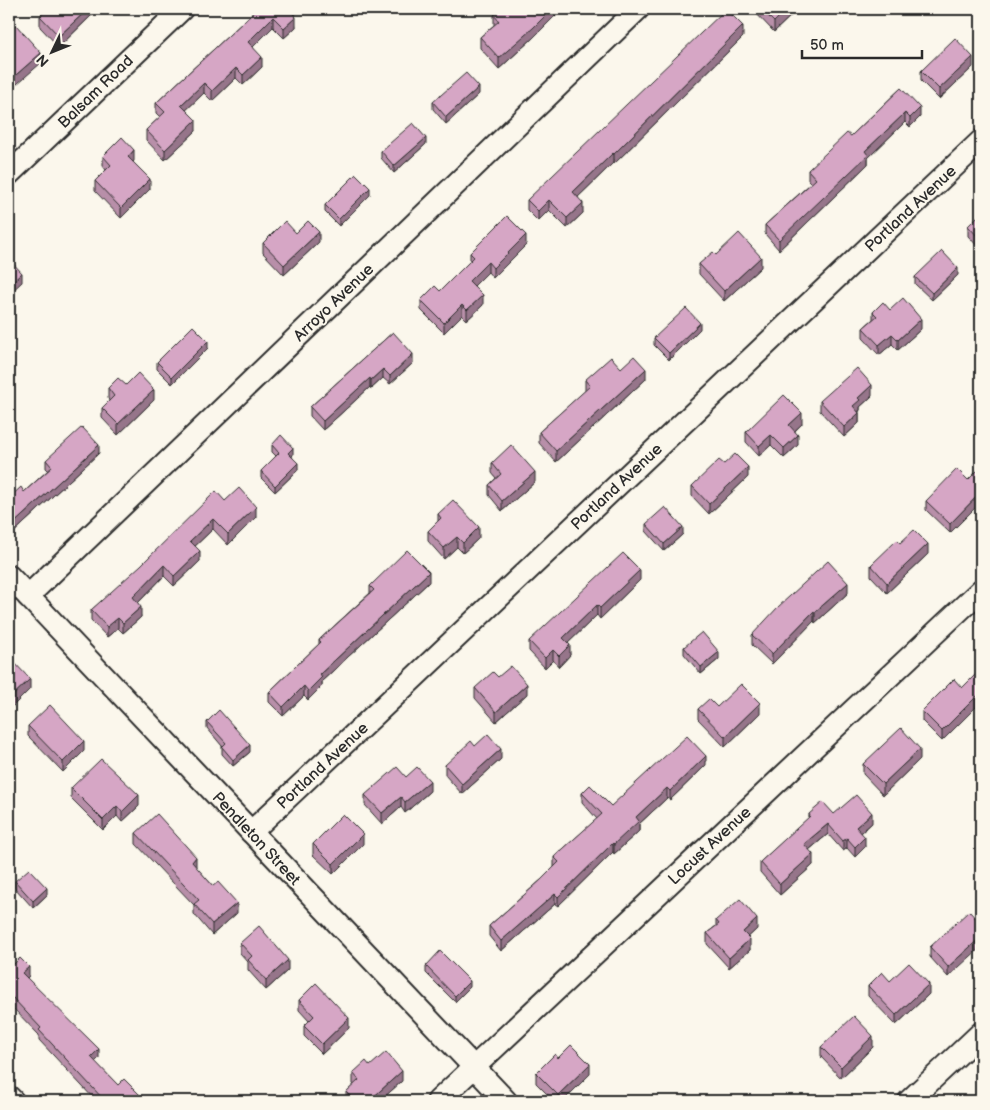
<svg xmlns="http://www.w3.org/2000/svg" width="990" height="1110" font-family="'Balsamiq Sans',sans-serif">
  <rect width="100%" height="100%" fill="#fbf7ec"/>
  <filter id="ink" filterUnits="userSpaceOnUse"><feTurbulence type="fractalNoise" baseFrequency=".02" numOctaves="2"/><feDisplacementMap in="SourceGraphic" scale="10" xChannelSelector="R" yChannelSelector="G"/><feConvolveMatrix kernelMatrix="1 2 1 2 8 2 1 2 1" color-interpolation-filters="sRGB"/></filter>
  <g filter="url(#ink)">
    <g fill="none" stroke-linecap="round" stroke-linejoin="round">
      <g stroke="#2b2b2b" stroke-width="25">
        <g id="minor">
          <path d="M 9,174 L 182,9"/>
          <path d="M 9,576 L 506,1101"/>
          <path d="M 28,596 L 638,9"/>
          <path d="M 251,832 L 981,141"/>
          <path d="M 9,1097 L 13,1101"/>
          <path d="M 438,1101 L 981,590"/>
          <path d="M 909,1101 L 981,1033"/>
        </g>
      </g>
      <use href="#minor" stroke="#fbf7ec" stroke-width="21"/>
    </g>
    <g fill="#b88fa9" stroke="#2b2b2b">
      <path d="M 96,9 L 96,11 L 59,47 L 40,27 L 40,16 Z"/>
      <path d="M 257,9 L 294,15 L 296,27 L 284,38 L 273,27 L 253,47 L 262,67 L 243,85 L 236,78 L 212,101 L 204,93 L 186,110 L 196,131 L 165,160 L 146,140 L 146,130 L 160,117 L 156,113 L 156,103 Z"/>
      <path d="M 501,9 L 562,9 L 533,38 L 499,69 L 480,48 L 480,37 L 494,25 L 494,15 Z"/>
      <path d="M 752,9 L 798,9 L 774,32 Z"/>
      <path d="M 743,37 L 614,164 L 613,163 L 578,197 L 583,213 L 567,228 L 549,210 L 538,221 L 527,210 L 527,200 Z"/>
      <path d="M 973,67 L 939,99 L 921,81 L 921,71 Z"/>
      <path d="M 901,88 L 920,117 L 910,127 L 905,122 L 868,158 L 868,164 L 779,250 L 765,234 L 765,225 L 811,183 L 808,180 L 808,170 L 851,136 Z"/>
      <path d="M 479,94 L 446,124 L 433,109 L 433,102 Z"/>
      <path d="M 426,144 L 394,173 L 381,158 L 381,151 Z"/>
      <path d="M 103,156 L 134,161 L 133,162 L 150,189 L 121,218 L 95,191 L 95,181 L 106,170 L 103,166 Z"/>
      <path d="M 370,195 L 339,226 L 325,212 L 325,205 Z"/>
      <path d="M 981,213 L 981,250 L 968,236 L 968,226 Z"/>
      <path d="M 296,233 L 319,242 L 284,275 L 263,253 L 263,243 Z"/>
      <path d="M 526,245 L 493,278 L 488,272 L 474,286 L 483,305 L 467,320 L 462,315 L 444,333 L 421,310 L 421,300 L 440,291 L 470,262 L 470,253 Z"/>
      <path d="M 716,255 L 761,267 L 724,301 L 699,274 L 699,264 Z"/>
      <path d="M 958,275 L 932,300 L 915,284 L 915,277 Z"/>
      <path d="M 890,310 L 921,329 L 898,350 L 892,344 L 879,355 L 863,338 L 863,328 L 873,319 L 873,312 Z"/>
      <path d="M 700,329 L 669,360 L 654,345 L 654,338 Z"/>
      <path d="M 393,332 L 413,363 L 390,384 L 383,378 L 371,389 L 370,387 L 323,430 L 310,416 L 310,407 Z"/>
      <path d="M 208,348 L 172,384 L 157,369 L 157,362 Z"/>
      <path d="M 621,368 L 646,379 L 556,462 L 539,443 L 539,432 L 585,391 L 585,380 Z"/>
      <path d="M 126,385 L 154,400 L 118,435 L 102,418 L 102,408 L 109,401 L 108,398 L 108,388 Z"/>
      <path d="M 872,396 L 860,407 L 860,410 L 859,412 L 859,423 L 844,437 L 820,411 L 820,401 Z"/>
      <path d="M 802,424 L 795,431 L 798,445 L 784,458 L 771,445 L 759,456 L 746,442 L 746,432 Z"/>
      <path d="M 272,445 L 293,455 L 292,456 L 298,470 L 275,492 L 261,478 L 261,471 L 276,456 L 272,452 Z"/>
      <path d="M 99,453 L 10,536 L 9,534 L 9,498 L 24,492 L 48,470 L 46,468 L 46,460 Z"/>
      <path d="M 492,463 L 535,482 L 502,511 L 489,495 L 489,485 L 496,478 L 492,473 Z"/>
      <path d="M 724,464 L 748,477 L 709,514 L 692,496 L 692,486 Z"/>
      <path d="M 981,467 L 981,502 L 950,533 L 926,510 L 926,501 L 968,480 Z"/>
      <path d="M 225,501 L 256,517 L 228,545 L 213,529 L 195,546 L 200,561 L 174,586 L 164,576 L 138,603 L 141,617 L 123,633 L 118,628 L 107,637 L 91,620 L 91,610 Z"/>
      <path d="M 438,514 L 479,538 L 463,553 L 457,547 L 444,559 L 428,541 L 428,531 L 438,521 Z"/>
      <path d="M 646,524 L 683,534 L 664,551 L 646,531 Z"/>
      <path d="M 900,543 L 928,554 L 887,593 L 871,576 L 871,565 Z"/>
      <path d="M 640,580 L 600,619 L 597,615 L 568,643 L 570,655 L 559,667 L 553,660 L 545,668 L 529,651 L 529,641 Z"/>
      <path d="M 429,582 L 322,681 L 322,686 L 308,700 L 304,696 L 283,716 L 269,702 L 269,692 L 319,644 L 319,640 L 370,593 L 370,586 Z"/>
      <path d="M 848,593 L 815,623 L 814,621 L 772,664 L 752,645 L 752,635 Z"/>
      <path d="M 684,647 L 719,659 L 701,674 L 684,654 Z"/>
      <path d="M 981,669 L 981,702 L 942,741 L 922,721 L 922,711 L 962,688 Z"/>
      <path d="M 475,688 L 527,694 L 496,722 L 475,698 Z"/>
      <path d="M 698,709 L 760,713 L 725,747 L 698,719 Z"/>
      <path d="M 207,722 L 250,752 L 233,766 L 222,754 L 222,746 L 207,728 Z"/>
      <path d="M 28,726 L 84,751 L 63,772 L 28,736 Z"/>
      <path d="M 501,759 L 462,794 L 445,775 L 445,765 Z"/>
      <path d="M 920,759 L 883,795 L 863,774 L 863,764 Z"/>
      <path d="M 706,765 L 670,800 L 667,798 L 639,824 L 639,831 L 614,854 L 613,852 L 558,906 L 555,904 L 501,951 L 489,936 L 489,926 L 541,880 L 554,867 L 554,857 L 597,819 L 582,802 L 582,793 L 611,806 Z"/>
      <path d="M 71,788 L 139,806 L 122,822 L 117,816 L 103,830 L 71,798 Z"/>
      <path d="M 430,791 L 405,813 L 401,807 L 382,824 L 365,805 L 365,795 Z"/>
      <path d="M 809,814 L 834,814 L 872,823 L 861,833 L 865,847 L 855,857 L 847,848 L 843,851 L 828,834 L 809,850 L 813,865 L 780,895 L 760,872 L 760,862 L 809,818 Z"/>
      <path d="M 136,833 L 196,867 L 237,913 L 212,935 L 194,914 L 194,905 L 136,844 Z"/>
      <path d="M 313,844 L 363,844 L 333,874 L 313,855 Z"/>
      <path d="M 15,881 L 47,895 L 33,908 L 15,888 Z"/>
      <path d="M 716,920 L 757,929 L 748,937 L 750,950 L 729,968 L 707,944 L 707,933 L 716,926 Z"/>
      <path d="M 981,924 L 948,977 L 930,957 L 930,947 Z"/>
      <path d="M 240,943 L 288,970 L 266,990 L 248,970 L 248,962 L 240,953 Z"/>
      <path d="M 14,964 L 29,976 L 27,978 L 99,1058 L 95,1062 L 118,1085 L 146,1101 L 96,1101 L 39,1040 L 39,1035 L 12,1007 L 9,1010 Z"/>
      <path d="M 426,966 L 470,987 L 455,1002 L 426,973 Z"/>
      <path d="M 890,981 L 929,994 L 896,1025 L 868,996 L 868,986 Z"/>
      <path d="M 299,1000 L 349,1028 L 322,1054 L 304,1036 L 304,1026 L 309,1021 L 299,1010 Z"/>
      <path d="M 821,1047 L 873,1047 L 841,1078 L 821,1057 Z"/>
      <path d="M 558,1058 L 590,1074 L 563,1101 L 554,1101 L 536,1083 L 536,1073 Z"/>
      <path d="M 370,1066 L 402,1081 L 380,1101 L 346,1101 L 346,1092 L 354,1085 L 353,1084 L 353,1073 Z"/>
    </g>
    <g fill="#96748a" stroke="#2b2b2b">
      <path d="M 88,9 L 96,9 L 96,11 L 59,47 L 59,36 Z"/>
      <path d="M 290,9 L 301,9 L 289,20 L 289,10 Z"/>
      <path d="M 552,9 L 562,9 L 533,38 L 499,69 L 499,58 Z"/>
      <path d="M 787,9 L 798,9 L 774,32 L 774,22 Z"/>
      <path d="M 273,17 L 273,27 L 248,52 L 248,42 Z"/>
      <path d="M 296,17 L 296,27 L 284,38 L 284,28 Z"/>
      <path d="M 743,26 L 743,37 L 614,164 L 614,154 Z"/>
      <path d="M 41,53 L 41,63 L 9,91 L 9,81 Z"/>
      <path d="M 262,57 L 262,67 L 243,85 L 243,75 Z"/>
      <path d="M 973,57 L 973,67 L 939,99 L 939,89 Z"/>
      <path d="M 236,68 L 236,78 L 212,101 L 212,91 Z"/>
      <path d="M 204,83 L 204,93 L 181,115 L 181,105 Z"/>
      <path d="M 479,87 L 479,94 L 446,124 L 446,117 Z"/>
      <path d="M 920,108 L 920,117 L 910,127 L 910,118 Z"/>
      <path d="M 905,113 L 905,122 L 868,158 L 868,164 L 779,250 L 779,240 L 865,151 Z"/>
      <path d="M 196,120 L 196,131 L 165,160 L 165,150 Z"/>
      <path d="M 426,138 L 426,144 L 394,173 L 394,166 Z"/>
      <path d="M 134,150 L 134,161 L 128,167 L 128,157 Z"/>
      <path d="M 613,153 L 613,163 L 573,202 L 573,192 Z"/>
      <path d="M 150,179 L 150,189 L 121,218 L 121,208 Z"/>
      <path d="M 370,188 L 370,195 L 339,226 L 339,219 Z"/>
      <path d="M 549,200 L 549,210 L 538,221 L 538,211 Z"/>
      <path d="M 583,203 L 583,213 L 567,228 L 567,218 Z"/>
      <path d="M 319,232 L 319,242 L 284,275 L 284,265 Z"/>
      <path d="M 526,235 L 526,245 L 493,278 L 493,268 Z"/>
      <path d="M 761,257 L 761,267 L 724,301 L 724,291 Z"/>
      <path d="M 488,262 L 488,272 L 469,291 L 469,281 Z"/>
      <path d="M 958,268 L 958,275 L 932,300 L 932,293 Z"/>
      <path d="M 22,273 L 22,282 L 9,294 L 9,285 Z"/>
      <path d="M 483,295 L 483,305 L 467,320 L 467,310 Z"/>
      <path d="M 462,305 L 462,315 L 444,333 L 444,323 Z"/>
      <path d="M 921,319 L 921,329 L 898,350 L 898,340 Z"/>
      <path d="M 700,323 L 700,329 L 669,360 L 669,353 Z"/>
      <path d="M 892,334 L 892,344 L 879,355 L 879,345 Z"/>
      <path d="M 208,341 L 208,348 L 172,384 L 172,377 Z"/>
      <path d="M 413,354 L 413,363 L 390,384 L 390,376 Z"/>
      <path d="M 383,369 L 383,378 L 371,389 L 371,380 Z"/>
      <path d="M 646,369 L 646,379 L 556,462 L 556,451 Z"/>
      <path d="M 370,378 L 370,387 L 323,430 L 323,421 Z"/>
      <path d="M 872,385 L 872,396 L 860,407 L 860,410 L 853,416 L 853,406 L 858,398 Z"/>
      <path d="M 154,390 L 154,400 L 118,435 L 118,424 Z"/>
      <path d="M 802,413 L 802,424 L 789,436 L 789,425 Z"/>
      <path d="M 859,413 L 859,423 L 844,437 L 844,427 Z"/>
      <path d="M 771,435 L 771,445 L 759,456 L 759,446 Z"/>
      <path d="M 798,435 L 798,445 L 784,458 L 784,448 Z"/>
      <path d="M 99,445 L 99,453 L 10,536 L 10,527 Z"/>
      <path d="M 293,448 L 293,455 L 288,460 L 288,453 Z"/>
      <path d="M 298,463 L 298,470 L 275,492 L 275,486 Z"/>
      <path d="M 748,467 L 748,477 L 709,514 L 709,504 Z"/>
      <path d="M 535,472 L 535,482 L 502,511 L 502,501 Z"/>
      <path d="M 981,492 L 981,502 L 950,533 L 950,524 Z"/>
      <path d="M 256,507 L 256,517 L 228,545 L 228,534 Z"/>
      <path d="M 213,519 L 213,529 L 190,551 L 190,541 Z"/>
      <path d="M 479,527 L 479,538 L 463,553 L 463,543 Z"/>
      <path d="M 683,527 L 683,534 L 664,551 L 664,544 Z"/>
      <path d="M 457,537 L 457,547 L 444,559 L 444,548 Z"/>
      <path d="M 928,544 L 928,554 L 887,593 L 887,583 Z"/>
      <path d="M 200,551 L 200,561 L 174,586 L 174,576 Z"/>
      <path d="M 164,565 L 164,576 L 133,608 L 133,597 Z"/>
      <path d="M 640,570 L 640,580 L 600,619 L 600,608 Z"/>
      <path d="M 429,572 L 429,582 L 322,681 L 322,686 L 308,700 L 308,691 L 320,674 Z"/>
      <path d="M 848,583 L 848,593 L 815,623 L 815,612 Z"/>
      <path d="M 597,605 L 597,615 L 563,648 L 563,638 Z"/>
      <path d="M 141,607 L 141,617 L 123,633 L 123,623 Z"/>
      <path d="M 814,611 L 814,621 L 772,664 L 772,654 Z"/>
      <path d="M 118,618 L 118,628 L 107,637 L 107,627 Z"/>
      <path d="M 570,645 L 570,655 L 559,667 L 559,656 Z"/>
      <path d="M 553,650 L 553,660 L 545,668 L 545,658 Z"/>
      <path d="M 719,652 L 719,659 L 701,674 L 701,667 Z"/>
      <path d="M 30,679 L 30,689 L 9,710 L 9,699 Z"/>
      <path d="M 527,684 L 527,694 L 496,722 L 496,712 Z"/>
      <path d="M 304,686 L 304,696 L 283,716 L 283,707 Z"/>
      <path d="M 981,692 L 981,702 L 942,741 L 942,731 Z"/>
      <path d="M 760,703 L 760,713 L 725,747 L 725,737 Z"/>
      <path d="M 84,741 L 84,751 L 63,772 L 63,762 Z"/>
      <path d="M 250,745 L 250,752 L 233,766 L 233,760 Z"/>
      <path d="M 501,749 L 501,759 L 462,794 L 462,784 Z"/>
      <path d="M 920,749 L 920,759 L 883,795 L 883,784 Z"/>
      <path d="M 706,756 L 706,765 L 670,800 L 670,791 Z"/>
      <path d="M 430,781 L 430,791 L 405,813 L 405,802 Z"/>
      <path d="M 667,788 L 667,798 L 639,824 L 639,831 L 614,854 L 614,844 L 636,817 Z"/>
      <path d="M 139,795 L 139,806 L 122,822 L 122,812 Z"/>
      <path d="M 401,797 L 401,807 L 382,824 L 382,813 Z"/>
      <path d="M 117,806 L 117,816 L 103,830 L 103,820 Z"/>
      <path d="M 872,813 L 872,823 L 856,837 L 856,827 Z"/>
      <path d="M 828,824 L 828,834 L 804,854 L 804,844 Z"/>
      <path d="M 363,834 L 363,844 L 333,874 L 333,864 Z"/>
      <path d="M 865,837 L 865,847 L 855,857 L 855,847 Z"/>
      <path d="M 847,838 L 847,848 L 843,851 L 843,841 Z"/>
      <path d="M 613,843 L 613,852 L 558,906 L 558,897 Z"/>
      <path d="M 813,854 L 813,865 L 780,895 L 780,884 Z"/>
      <path d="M 196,857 L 196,868 L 192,862 Z"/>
      <path d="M 47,888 L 47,895 L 33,908 L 33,901 Z"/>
      <path d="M 555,894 L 555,904 L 501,951 L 501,941 Z"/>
      <path d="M 237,903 L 237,913 L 212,935 L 212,924 Z"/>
      <path d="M 757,919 L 757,929 L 743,942 L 743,932 Z"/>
      <path d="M 981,937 L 981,947 L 948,977 L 948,967 Z"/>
      <path d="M 750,939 L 750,950 L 729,968 L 729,958 Z"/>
      <path d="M 288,960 L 288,970 L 266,990 L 266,980 Z"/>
      <path d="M 29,967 L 29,976 L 22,982 L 22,973 Z"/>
      <path d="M 470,981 L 470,987 L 455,1002 L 455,996 Z"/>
      <path d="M 929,984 L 929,994 L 896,1025 L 896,1015 Z"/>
      <path d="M 12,997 L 12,1007 L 9,1010 L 9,1000 Z"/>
      <path d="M 349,1018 L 349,1028 L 322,1054 L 322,1044 Z"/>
      <path d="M 873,1036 L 873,1047 L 841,1078 L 841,1067 Z"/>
      <path d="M 99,1049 L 99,1058 L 91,1066 L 91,1057 Z"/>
      <path d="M 590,1064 L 590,1074 L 563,1101 L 558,1101 L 558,1095 Z"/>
      <path d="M 402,1071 L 402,1081 L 380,1101 L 369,1101 Z"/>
    </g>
    <g fill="#d6a6c5" stroke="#2b2b2b">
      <path d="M 48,9 L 88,9 L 59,36 L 40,16 Z"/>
      <path d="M 257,9 L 290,9 L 289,10 L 296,17 L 284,28 L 273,17 L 248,42 L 262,57 L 243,75 L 236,68 L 212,91 L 204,83 L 181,105 L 196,120 L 165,150 L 146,130 L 165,112 L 156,103 Z"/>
      <path d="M 501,9 L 552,9 L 533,28 L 499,58 L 480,37 L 499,21 L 494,15 Z"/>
      <path d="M 726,9 L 743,26 L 614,154 L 613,153 L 573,192 L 583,203 L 567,218 L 549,200 L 538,211 L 527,200 Z"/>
      <path d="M 761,9 L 787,9 L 774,22 Z"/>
      <path d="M 16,25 L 41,53 L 9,81 L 9,32 Z"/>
      <path d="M 955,38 L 973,57 L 939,89 L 921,71 Z"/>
      <path d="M 466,73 L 479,87 L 446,117 L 433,102 Z"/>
      <path d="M 901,88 L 920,108 L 910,118 L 905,113 L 865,151 L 868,155 L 779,240 L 765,225 L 816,179 L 808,170 L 847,133 L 851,136 Z"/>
      <path d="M 413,123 L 426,138 L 394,166 L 381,151 Z"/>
      <path d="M 122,137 L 134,150 L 128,157 L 150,179 L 121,208 L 95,181 L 111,165 L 103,156 Z"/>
      <path d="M 356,174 L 370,188 L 339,219 L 325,205 Z"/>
      <path d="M 981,213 L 981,240 L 968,226 Z"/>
      <path d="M 507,216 L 526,235 L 493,268 L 488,262 L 469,281 L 483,295 L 467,310 L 462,305 L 444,323 L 421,300 L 435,286 L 440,291 L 474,257 L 470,253 Z"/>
      <path d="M 285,221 L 296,233 L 308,221 L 319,232 L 284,265 L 263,243 Z"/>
      <path d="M 739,233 L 761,257 L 724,291 L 699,264 L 713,252 L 716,255 Z"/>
      <path d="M 942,251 L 958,268 L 932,293 L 915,277 Z"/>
      <path d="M 9,259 L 22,273 L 9,285 Z"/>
      <path d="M 903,298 L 921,319 L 898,340 L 892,334 L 879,345 L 863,328 L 877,316 L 873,312 L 883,302 L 890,310 Z"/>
      <path d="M 686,308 L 700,323 L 669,353 L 654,338 Z"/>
      <path d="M 193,326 L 208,341 L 172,377 L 157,362 Z"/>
      <path d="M 393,332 L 413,354 L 390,376 L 383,369 L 371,380 L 370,378 L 323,421 L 310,407 Z"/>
      <path d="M 634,356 L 646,369 L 556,451 L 539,432 L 590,386 L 585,380 L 611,357 L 621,368 Z"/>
      <path d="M 857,368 L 872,385 L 858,398 L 860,400 L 853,406 L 859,413 L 844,427 L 820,401 Z"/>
      <path d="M 138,373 L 154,390 L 118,424 L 102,408 L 114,396 L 108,388 L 118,378 L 126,385 Z"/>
      <path d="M 784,395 L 802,413 L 789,425 L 798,435 L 784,448 L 771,435 L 759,446 L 746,432 Z"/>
      <path d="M 82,427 L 99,445 L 10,527 L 9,526 L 9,498 L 21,487 L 24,492 L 52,467 L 46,460 Z"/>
      <path d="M 281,435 L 293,448 L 288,453 L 298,463 L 275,486 L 261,471 L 279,453 L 272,445 Z"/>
      <path d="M 511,445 L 535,472 L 502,501 L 489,485 L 501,474 L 492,463 Z"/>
      <path d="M 735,454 L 748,467 L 709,504 L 692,486 L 719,460 L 724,464 Z"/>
      <path d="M 981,467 L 981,492 L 950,524 L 926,501 L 957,469 L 968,480 Z"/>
      <path d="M 239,488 L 256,507 L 228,534 L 213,519 L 190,541 L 200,551 L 174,576 L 164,565 L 133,597 L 141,607 L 123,623 L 118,618 L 107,627 L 91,610 L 141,565 L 216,491 L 225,501 Z"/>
      <path d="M 453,500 L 479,527 L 463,543 L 457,537 L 444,548 L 428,531 L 441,518 L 438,514 Z"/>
      <path d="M 665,507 L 683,527 L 664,544 L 646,524 Z"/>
      <path d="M 914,530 L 928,544 L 887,583 L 871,565 L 897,540 L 900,543 Z"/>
      <path d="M 407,550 L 429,572 L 320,674 L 322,677 L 308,691 L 304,686 L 283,707 L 269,692 L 321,642 L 319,640 L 374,590 L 370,586 Z"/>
      <path d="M 623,553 L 640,570 L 600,608 L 597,605 L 563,638 L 570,645 L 559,656 L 553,650 L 545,658 L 529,641 Z"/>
      <path d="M 828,561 L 848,583 L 815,612 L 814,611 L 772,654 L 752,635 L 778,607 Z"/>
      <path d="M 702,632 L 719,652 L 701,667 L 684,647 Z"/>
      <path d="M 9,657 L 30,679 L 9,699 Z"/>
      <path d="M 511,666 L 527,684 L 496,712 L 475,688 L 493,672 L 498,677 Z"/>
      <path d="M 981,669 L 981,692 L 942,731 L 922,711 L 954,679 L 962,688 Z"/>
      <path d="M 741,684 L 760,703 L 725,737 L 698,709 L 709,699 L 717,707 Z"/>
      <path d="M 50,705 L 84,741 L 63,762 L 28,726 Z"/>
      <path d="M 219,710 L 250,745 L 233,760 L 222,747 L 226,743 L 207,722 Z"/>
      <path d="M 901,728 L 920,749 L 883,784 L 863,764 Z"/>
      <path d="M 488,734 L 501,749 L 462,784 L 445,765 L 471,741 L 475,746 Z"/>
      <path d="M 687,736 L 706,756 L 670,791 L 667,788 L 636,817 L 639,821 L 614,844 L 613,843 L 558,897 L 555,894 L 501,941 L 489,926 L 541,880 L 559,862 L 554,857 L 602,814 L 582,793 L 590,785 L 611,806 Z"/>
      <path d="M 101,759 L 139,795 L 122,812 L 117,806 L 103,820 L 71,788 Z"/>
      <path d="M 397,767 L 406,777 L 417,767 L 430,781 L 405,802 L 401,797 L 382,813 L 365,795 Z"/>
      <path d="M 856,795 L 872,813 L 856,827 L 865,837 L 855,847 L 847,838 L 843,841 L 828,824 L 804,844 L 813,854 L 780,884 L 760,862 L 810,816 L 809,814 L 823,802 L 834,814 Z"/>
      <path d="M 157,814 L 196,857 L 192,862 L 213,886 L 218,882 L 237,903 L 212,924 L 194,904 L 199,900 L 136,833 Z"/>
      <path d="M 343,814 L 363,834 L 333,864 L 313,844 Z"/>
      <path d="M 29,869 L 47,888 L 33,901 L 15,881 Z"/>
      <path d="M 740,899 L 757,919 L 743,932 L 750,939 L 729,958 L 707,933 L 719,924 L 716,920 Z"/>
      <path d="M 969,911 L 981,924 L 981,937 L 948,967 L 930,947 Z"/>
      <path d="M 259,926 L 288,960 L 266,980 L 248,960 L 252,956 L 240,943 Z"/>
      <path d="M 440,951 L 470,981 L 455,996 L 426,966 Z"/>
      <path d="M 9,958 L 14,964 L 20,958 L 29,967 L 22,973 L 99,1049 L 91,1057 L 118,1085 L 124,1079 L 146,1101 L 105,1101 L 39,1030 L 41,1028 L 12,997 L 9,1000 Z"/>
      <path d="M 909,963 L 929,984 L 896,1015 L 868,986 L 882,972 L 890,981 Z"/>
      <path d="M 316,983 L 349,1018 L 322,1044 L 304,1026 L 314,1016 L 299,1000 Z"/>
      <path d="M 854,1016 L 873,1036 L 841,1067 L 821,1047 Z"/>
      <path d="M 571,1045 L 590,1064 L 558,1095 L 536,1073 L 555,1054 L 558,1058 Z"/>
      <path d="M 386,1052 L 402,1071 L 369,1101 L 355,1101 L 346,1092 L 359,1080 L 353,1073 L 366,1061 L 370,1066 Z"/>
    </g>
  </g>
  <g text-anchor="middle" stroke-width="4" stroke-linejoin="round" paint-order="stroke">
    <g font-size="16" fill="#2b2b2b" stroke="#fbf7ec">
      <text transform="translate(95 91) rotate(-44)" y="6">Balsam Road</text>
      <text transform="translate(910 208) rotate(-43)" y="6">Portland Avenue</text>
      <text transform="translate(333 302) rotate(-44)" y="6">Arroyo Avenue</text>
      <text transform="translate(616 486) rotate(-43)" y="6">Portland Avenue</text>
      <text transform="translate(322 765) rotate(-43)" y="6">Portland Avenue</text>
      <text transform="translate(257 838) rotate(47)" y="6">Pendleton Street</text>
      <text transform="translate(709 845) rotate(-43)" y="6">Locust Avenue</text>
    </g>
  </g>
  <rect width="990" height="1110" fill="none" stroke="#fbf7ec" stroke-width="30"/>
  <rect x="15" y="15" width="960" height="1080" fill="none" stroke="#2b2b2b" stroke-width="2" filter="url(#ink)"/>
  <g transform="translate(52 52) rotate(227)" stroke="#fbf7ec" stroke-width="4" paint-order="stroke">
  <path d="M0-4L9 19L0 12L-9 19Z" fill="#2b2b2b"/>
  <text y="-8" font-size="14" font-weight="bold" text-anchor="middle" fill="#2b2b2b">N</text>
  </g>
  <path d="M802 50v8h120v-8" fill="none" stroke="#2b2b2b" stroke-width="2.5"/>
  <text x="810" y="50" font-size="15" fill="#2b2b2b" stroke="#fbf7ec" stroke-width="4" paint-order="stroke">50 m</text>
</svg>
